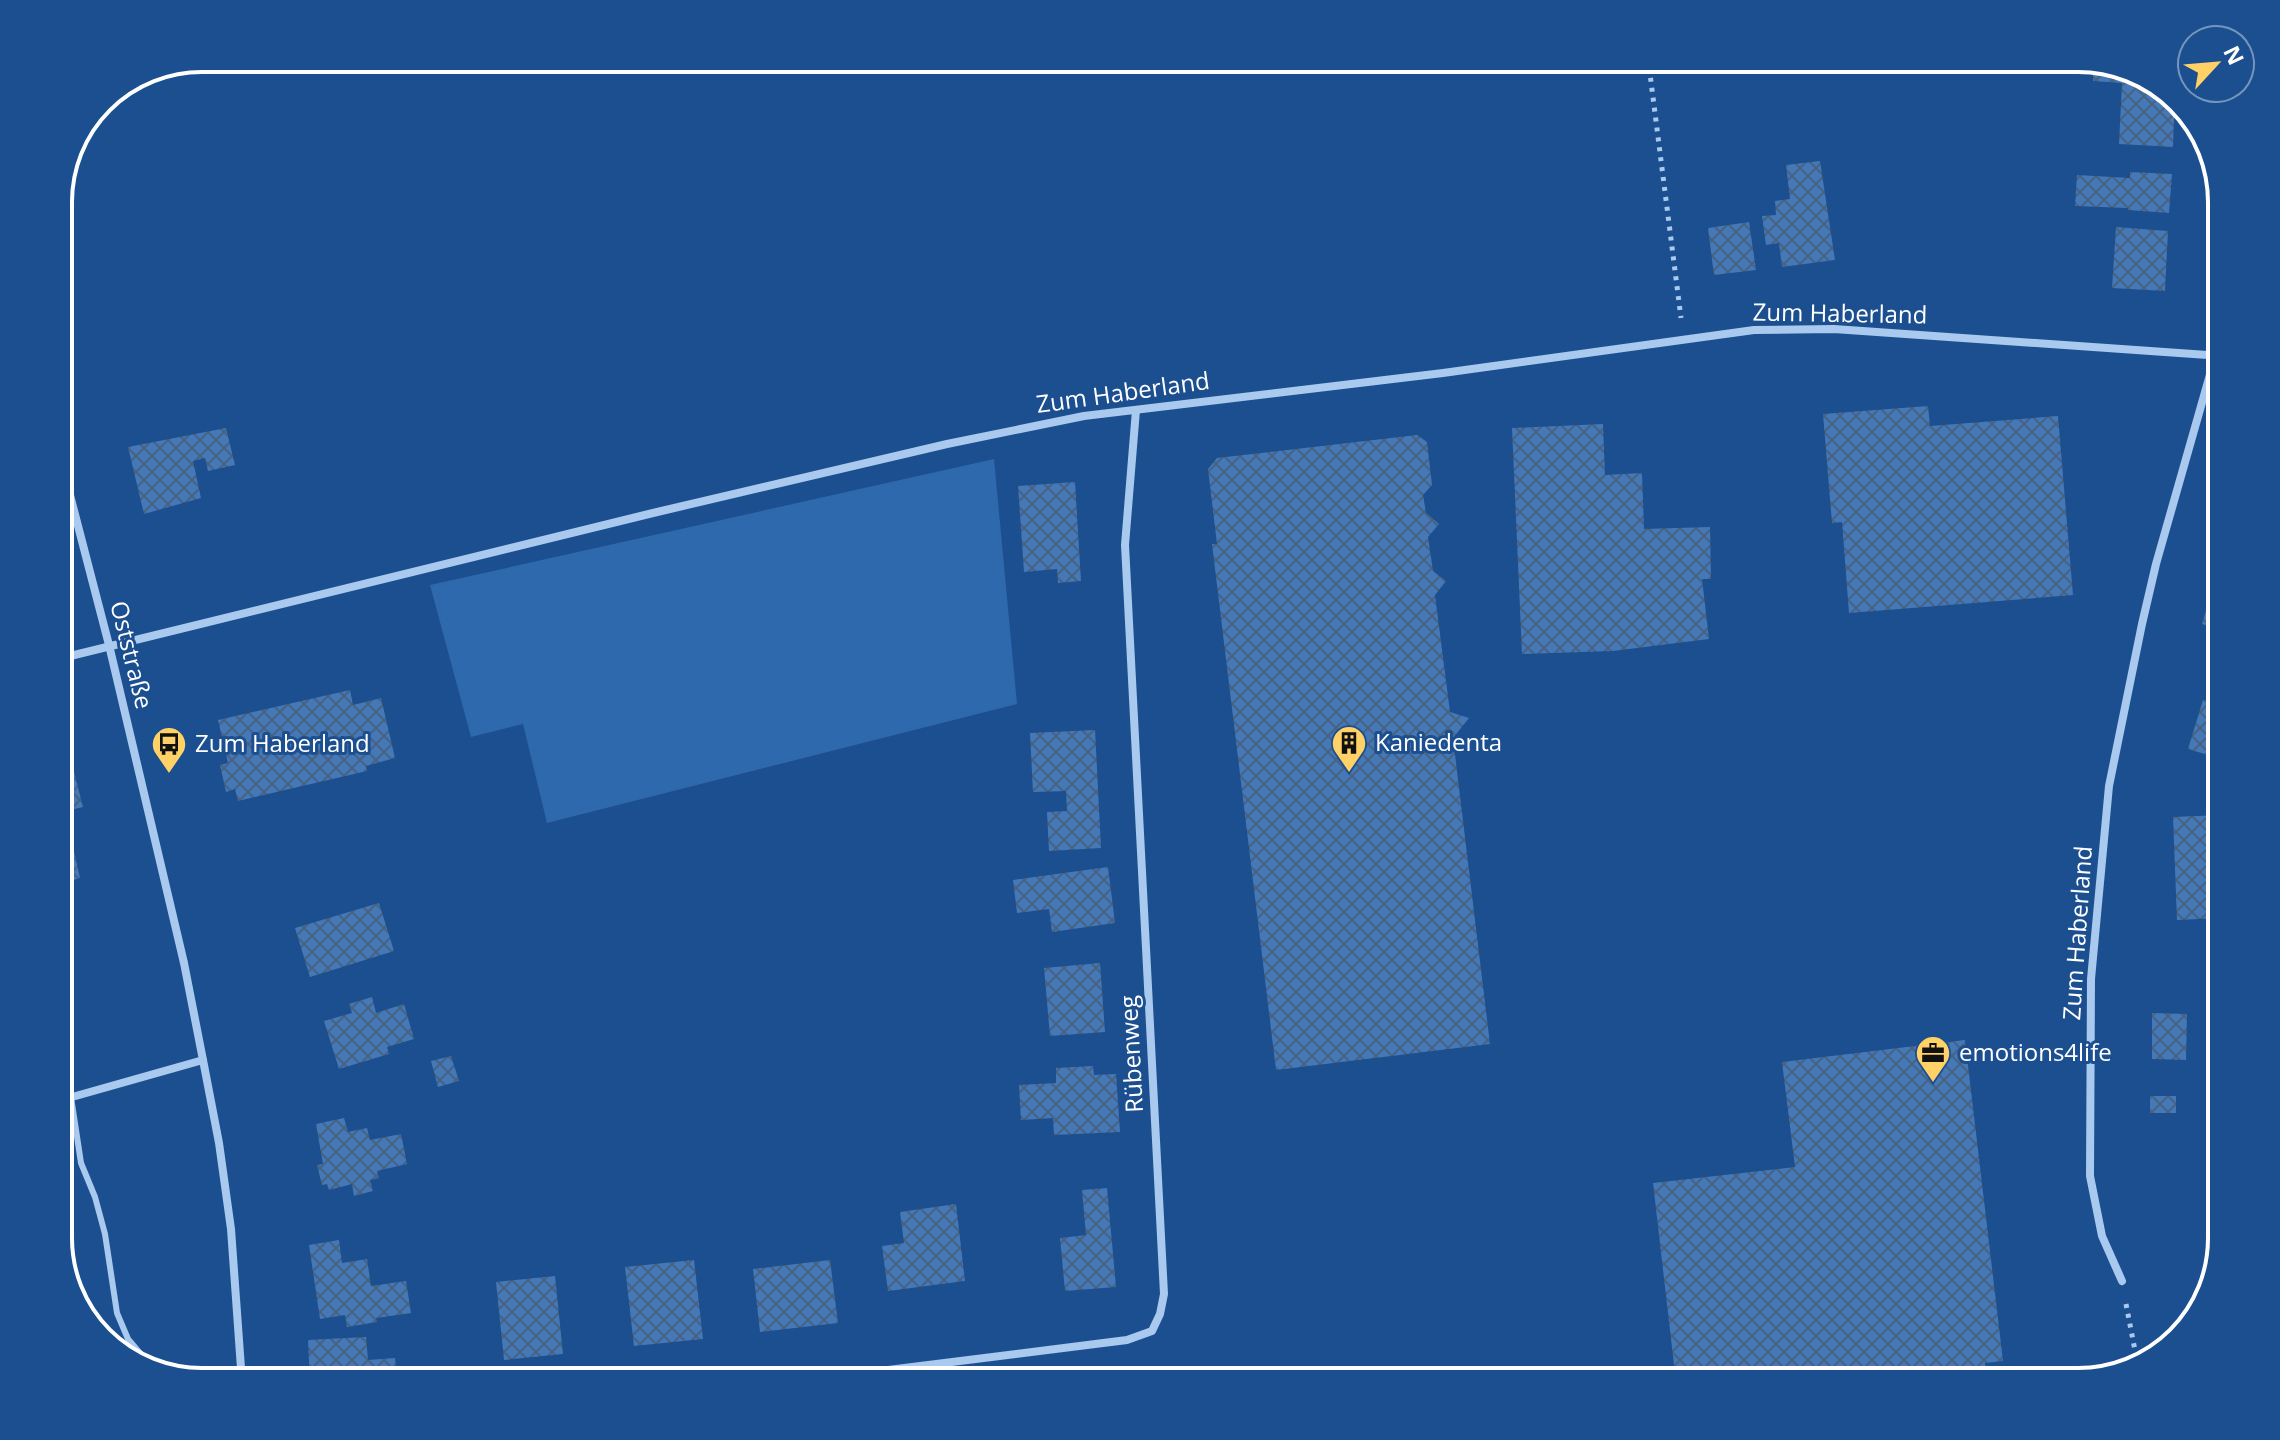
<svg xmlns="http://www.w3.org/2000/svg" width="2280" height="1440" font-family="'Open Sans',sans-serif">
  <defs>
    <pattern id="building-cross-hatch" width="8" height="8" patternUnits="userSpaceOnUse" patternTransform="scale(2)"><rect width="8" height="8" fill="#4478b7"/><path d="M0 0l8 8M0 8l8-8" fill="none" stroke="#486282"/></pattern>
  </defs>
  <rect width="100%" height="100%" fill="#1b4f8f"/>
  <path fill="#2e69ad" d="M 994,459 L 1017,704 L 547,823 L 523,724 L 471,737 L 430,585 Z"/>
  <g fill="url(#building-cross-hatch)">
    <path d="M 2093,63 L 2158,82 L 2185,111 L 2185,118 L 2174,118 L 2173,147 L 2119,144 L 2122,83 L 2093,81 Z"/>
    <path d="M 1820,161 L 1835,260 L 1782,267 L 1779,243 L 1766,245 L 1762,216 L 1776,215 L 1775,201 L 1790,199 L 1786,165 Z"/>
    <path d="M 2130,172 L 2172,174 L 2169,213 L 2128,210 L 2128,208 L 2075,206 L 2077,175 L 2130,178 Z"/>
    <path d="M 1749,222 L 1756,270 L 1714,275 L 1708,228 Z"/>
    <path d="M 2116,227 L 2168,231 L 2165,291 L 2112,288 Z"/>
    <path d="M 1928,406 L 1930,426 L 2058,416 L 2073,595 L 1849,613 L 1842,522 L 1832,523 L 1823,414 Z"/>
    <path d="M 1603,424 L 1605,475 L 1642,473 L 1644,529 L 1710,527 L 1711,579 L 1702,579 L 1709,639 L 1613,651 L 1522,654 L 1512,428 Z"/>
    <path d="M 226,428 L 235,465 L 208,471 L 205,458 L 193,461 L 201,498 L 144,514 L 128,447 Z"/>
    <path d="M 1417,435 L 1427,442 L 1432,485 L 1423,495 L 1426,513 L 1439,524 L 1428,537 L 1433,571 L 1446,581 L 1435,595 L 1450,712 L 1469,718 L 1453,738 L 1490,1044 L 1276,1070 L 1212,544 L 1217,544 L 1208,469 L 1217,458 Z"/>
    <path d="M 1075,482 L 1081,581 L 1058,583 L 1057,569 L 1024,572 L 1018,486 Z"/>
    <path d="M 2222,556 L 2222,630 L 2202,624 Z"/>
    <path d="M 350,690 L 353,705 L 381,698 L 395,758 L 366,766 L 367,771 L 238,801 L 235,789 L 226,792 L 220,765 L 228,763 L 218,720 Z"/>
    <path d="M 2203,700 L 2222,705 L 2222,759 L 2188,749 Z"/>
    <path d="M 1095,730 L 1101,848 L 1049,851 L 1047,812 L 1067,811 L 1066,791 L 1033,792 L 1030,733 Z"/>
    <path d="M 67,744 L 83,807 L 70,810 L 72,823 L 68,824 L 80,878 L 58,885 L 58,746 Z"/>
    <path d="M 2222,815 L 2222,918 L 2177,920 L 2173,817 Z"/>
    <path d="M 1108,867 L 1115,923 L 1052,932 L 1049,909 L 1017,913 L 1013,880 Z"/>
    <path d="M 379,903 L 394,951 L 310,977 L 295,928 Z"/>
    <path d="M 1100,963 L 1105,1032 L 1050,1036 L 1044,968 Z"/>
    <path d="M 372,997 L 376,1013 L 404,1004 L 414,1039 L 387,1047 L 389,1054 L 339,1069 L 324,1021 L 352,1013 L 349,1004 Z"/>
    <path d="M 2152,1013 L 2187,1014 L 2186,1060 L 2152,1059 Z"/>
    <path d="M 1965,1040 L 2003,1361 L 1985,1363 L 1987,1382 L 1676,1382 L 1653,1183 L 1795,1167 L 1782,1062 Z"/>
    <path d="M 451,1056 L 459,1081 L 438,1087 L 431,1061 Z"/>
    <path d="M 1093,1066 L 1094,1075 L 1116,1074 L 1120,1132 L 1054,1135 L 1053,1118 L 1021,1120 L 1019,1085 L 1056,1083 L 1056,1068 Z"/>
    <rect x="2150" y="1096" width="26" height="17"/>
    <path d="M 344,1118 L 348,1132 L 367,1128 L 370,1140 L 401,1134 L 407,1164 L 377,1171 L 379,1178 L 370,1180 L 373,1191 L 354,1196 L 352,1184 L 329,1190 L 327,1184 L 322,1185 L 317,1165 L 323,1164 L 316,1124 Z"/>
    <path d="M 1107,1188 L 1116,1287 L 1065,1291 L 1060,1238 L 1086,1235 L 1082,1190 Z"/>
    <path d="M 956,1204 L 965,1281 L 888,1291 L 882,1246 L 904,1243 L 900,1212 Z"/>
    <path d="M 339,1240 L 342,1263 L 367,1259 L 371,1286 L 406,1281 L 411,1313 L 376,1318 L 377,1322 L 347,1327 L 345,1315 L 320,1319 L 309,1245 Z"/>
    <path d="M 70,1255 L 72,1287 L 70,1288 L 61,1256 Z"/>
    <path d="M 694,1260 L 703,1339 L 634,1346 L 625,1267 Z"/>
    <path d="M 830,1260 L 838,1323 L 760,1332 L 753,1269 Z"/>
    <path d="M 555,1276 L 563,1354 L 504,1360 L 496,1282 Z"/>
    <path d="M 366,1337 L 368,1360 L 395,1358 L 397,1382 L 310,1382 L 308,1340 Z"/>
  </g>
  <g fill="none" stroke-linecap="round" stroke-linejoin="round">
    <g stroke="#a9c9ee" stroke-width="5" stroke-dasharray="4 6" stroke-linecap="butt">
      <path d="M 1648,58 L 1681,318"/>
      <path d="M 2126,1304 L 2138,1366"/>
    </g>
    <g stroke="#a9c9ee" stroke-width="6">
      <path d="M 71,1097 L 81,1163 L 95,1197 L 105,1234 L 117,1313 L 128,1339 L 150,1365 L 173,1373"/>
      <path d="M 183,1376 L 241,1374"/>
    </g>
    <g stroke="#a9c9ee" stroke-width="8">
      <path d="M 58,449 L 109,645 L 184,963 L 203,1060 L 219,1143 L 231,1229 L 242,1382"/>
      <path d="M 58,659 L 653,513 L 947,444 L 1084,416 L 1443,373 L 1754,330 L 1834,329 L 2222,356"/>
      <path d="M 58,1101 L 203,1060"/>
      <path d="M 2122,1281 L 2102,1236 L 2090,1176 L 2091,979 L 2109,786 L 2142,624 L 2156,564 L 2215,357 L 2222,311"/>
      <path d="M 792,1382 L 1127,1340 L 1152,1331 L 1160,1314 L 1164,1294 L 1125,545 L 1136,410"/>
    </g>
  </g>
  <defs>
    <g id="building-pin" transform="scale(1.8)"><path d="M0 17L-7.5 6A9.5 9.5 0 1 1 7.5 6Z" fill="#ffd166" stroke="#1b4f8f"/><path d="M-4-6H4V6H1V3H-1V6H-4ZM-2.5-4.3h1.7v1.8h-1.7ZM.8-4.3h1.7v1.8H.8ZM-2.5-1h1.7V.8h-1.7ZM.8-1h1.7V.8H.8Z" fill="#111"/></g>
    <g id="bus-pin" transform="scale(1.8)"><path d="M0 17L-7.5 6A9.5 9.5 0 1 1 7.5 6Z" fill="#ffd166" stroke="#1b4f8f"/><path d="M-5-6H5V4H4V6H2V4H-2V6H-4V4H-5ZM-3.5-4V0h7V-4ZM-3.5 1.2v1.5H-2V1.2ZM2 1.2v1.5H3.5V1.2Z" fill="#111"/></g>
    <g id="office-pin" transform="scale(1.8)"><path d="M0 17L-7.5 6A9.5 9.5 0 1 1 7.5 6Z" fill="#ffd166" stroke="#1b4f8f"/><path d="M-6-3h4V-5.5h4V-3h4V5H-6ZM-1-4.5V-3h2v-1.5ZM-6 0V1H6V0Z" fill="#111"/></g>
  </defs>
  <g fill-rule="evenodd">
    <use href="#building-pin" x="1349" y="743"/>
    <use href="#bus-pin" x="169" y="744"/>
    <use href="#office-pin" x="1933" y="1053"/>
  </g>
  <g text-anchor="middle" stroke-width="6" stroke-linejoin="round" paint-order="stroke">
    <g font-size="24" fill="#fff" stroke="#1b4f8f">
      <text transform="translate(1840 314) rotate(1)" y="8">Zum Haberland</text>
      <text transform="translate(1123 393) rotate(-8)" y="8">Zum Haberland</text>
      <text transform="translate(131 655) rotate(76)" y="8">Oststraße</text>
      <text transform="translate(2078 933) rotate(-86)" y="8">Zum Haberland</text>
      <text transform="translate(1132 1054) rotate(-93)" y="8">Rübenweg</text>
    </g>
    <g font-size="24" fill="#fff" stroke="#1b4f8f" text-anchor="start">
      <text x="1375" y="751">Kaniedenta</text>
      <text x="195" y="752">Zum Haberland</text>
      <text x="1959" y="1061">emotions4life</text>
    </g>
  </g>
  <path d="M0 0H2280V1440H0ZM202 72H2078A130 130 0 0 1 2208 202V1238A130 130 0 0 1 2078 1368H202A130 130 0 0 1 72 1238V202A130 130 0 0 1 202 72Z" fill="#1b4f8f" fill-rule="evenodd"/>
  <path fill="none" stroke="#fff" stroke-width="4" d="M202 72H2078A130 130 0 0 1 2208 202V1238A130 130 0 0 1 2078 1368H202A130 130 0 0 1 72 1238V202A130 130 0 0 1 202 72Z"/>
  <g transform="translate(2216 64) rotate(64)"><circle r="38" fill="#1b4f8f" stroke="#7695bc" stroke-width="2"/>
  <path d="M0-6L14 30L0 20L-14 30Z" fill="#ffd166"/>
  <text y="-12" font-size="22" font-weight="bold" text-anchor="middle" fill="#ffffff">N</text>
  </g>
</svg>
